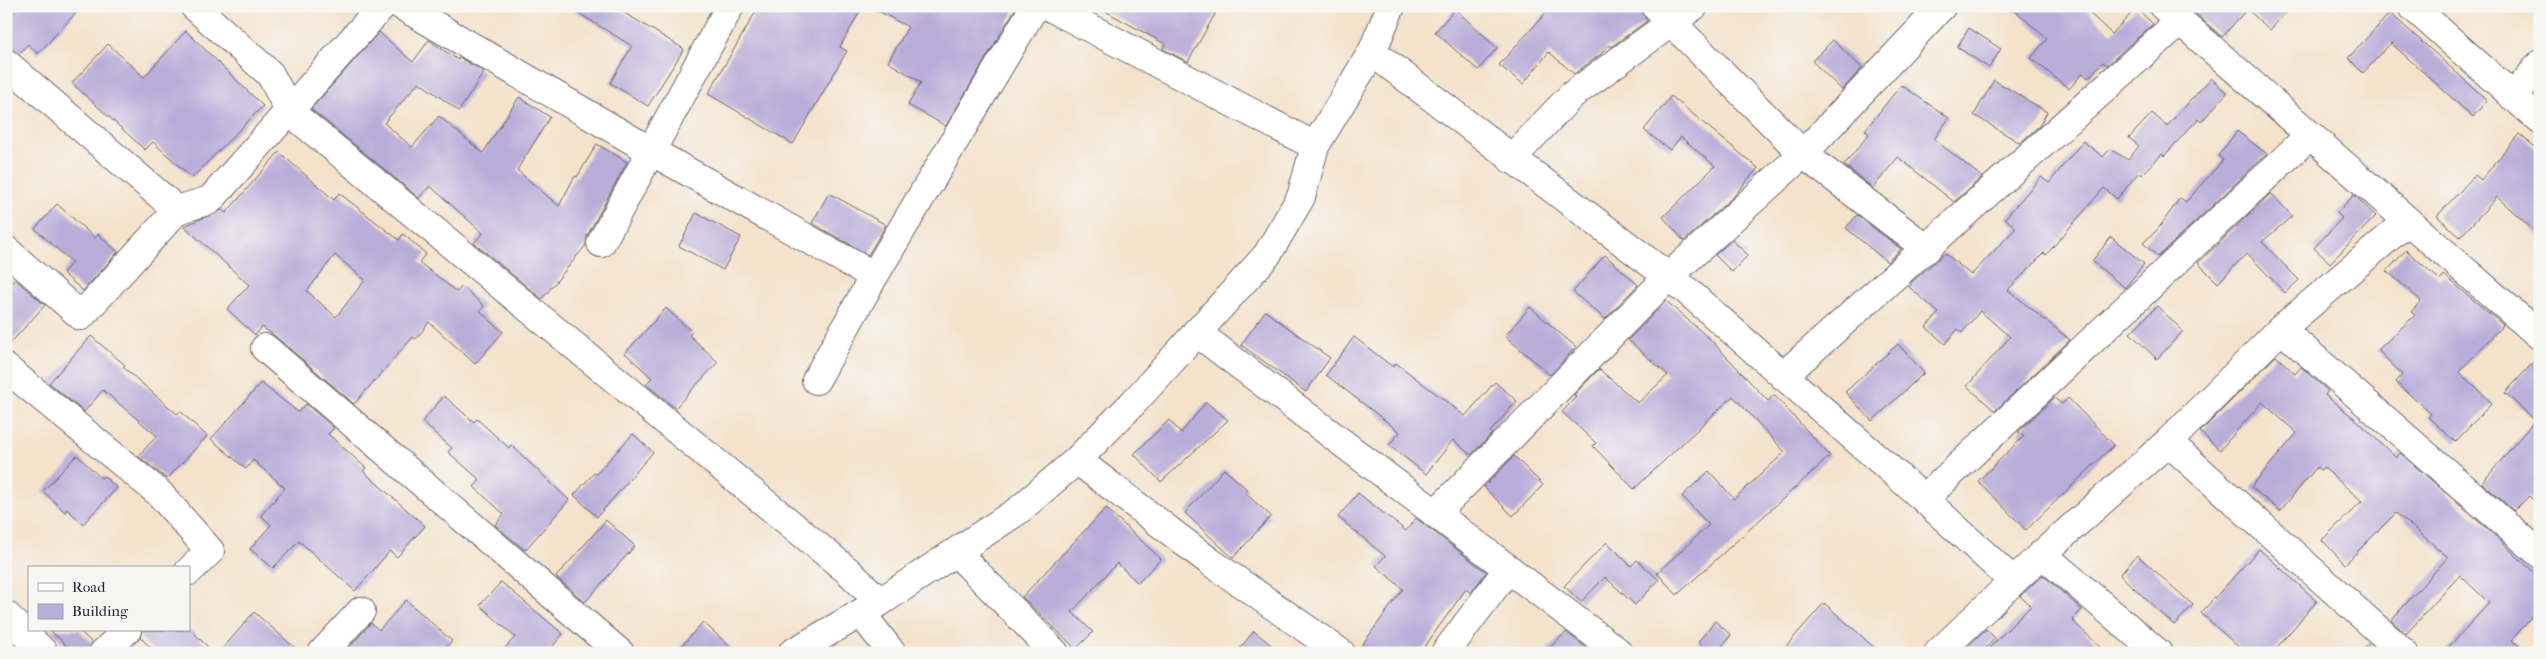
<svg xmlns="http://www.w3.org/2000/svg" width="2546" height="659" font-family="'IM FELL French Canon',serif">
  <rect width="100%" height="100%" fill="#f6f6f2"/>
  <filter id="ink" filterUnits="userSpaceOnUse"><feTurbulence type="fractalNoise" baseFrequency=".02" numOctaves="2"/><feDisplacementMap in="SourceGraphic" scale="10" xChannelSelector="R" yChannelSelector="G"/><feConvolveMatrix kernelMatrix="1 2 1 2 8 2 1 2 1" color-interpolation-filters="sRGB"/></filter>
  <filter id="wash" filterUnits="userSpaceOnUse"><feTurbulence type="fractalNoise" baseFrequency=".0096" numOctaves="4" result="noise"/><feDisplacementMap in="SourceGraphic" scale="20" xChannelSelector="R" yChannelSelector="G"/><feGaussianBlur stdDeviation="1.12" result="paint"/><feColorMatrix in="noise" values="0 0 0 0 0 0 0 0 0 0 0 0 0 0 0 0 0 1.4 0 .05"/><feComposite in="paint" operator="in"/></filter>
  <g filter="url(#wash)">
    <rect width="100%" height="100%" fill="#f4e2cb"/>
    <g id="blocks">
      <g fill="#b9aed9" fill-rule="evenodd">
        <path d="M 6,6 L 82,6 L 38,54 L 28,44 L 19,54 L 6,48 Z"/>
        <path d="M 567,6 L 613,6 L 684,49 L 648,106 L 610,83 L 632,46 Z"/>
        <path d="M 759,6 L 863,6 L 840,47 L 847,51 L 793,144 L 708,94 Z"/>
        <path d="M 869,6 L 1017,6 L 946,126 L 908,105 L 921,82 L 888,62 L 908,27 Z"/>
        <path d="M 1096,6 L 1202,6 L 1215,14 L 1188,62 L 1163,49 L 1165,44 Z"/>
        <path d="M 1552,6 L 1640,6 L 1647,21 L 1611,47 L 1609,45 L 1601,54 L 1574,74 L 1549,52 L 1523,84 L 1499,65 Z"/>
        <path d="M 2010,6 L 2082,6 L 2112,34 L 2136,8 L 2153,24 L 2107,65 L 2103,62 L 2088,78 L 2083,73 L 2069,89 L 2031,58 L 2047,39 Z"/>
        <path d="M 2202,6 L 2292,6 L 2270,30 L 2247,9 L 2222,37 L 2196,14 Z"/>
        <path d="M 1455,9 L 1497,48 L 1478,70 L 1435,32 Z"/>
        <path d="M 2390,13 L 2487,100 L 2473,117 L 2391,43 L 2363,73 L 2348,58 Z"/>
        <path d="M 1969,28 L 2001,49 L 1989,68 L 1957,47 Z"/>
        <path d="M 186,31 L 263,106 L 192,178 L 153,142 L 145,150 L 72,83 L 108,44 L 144,77 Z"/>
        <path d="M 379,32 L 413,62 L 429,40 L 458,60 L 459,57 L 484,72 L 459,111 L 419,82 L 384,123 L 412,147 L 439,116 L 483,153 L 519,97 L 550,117 L 517,170 L 559,206 L 575,176 L 577,177 L 597,144 L 627,162 L 587,236 L 586,245 L 542,299 L 474,243 L 483,233 L 430,186 L 419,198 L 311,109 Z"/>
        <path d="M 1833,40 L 1862,68 L 1842,90 L 1812,61 Z"/>
        <path d="M 2211,78 L 2227,93 L 2201,122 L 2198,119 L 2164,156 L 2162,154 L 2142,175 L 2139,172 L 2117,199 L 2104,188 L 2046,255 L 2044,253 L 2008,290 L 2070,340 L 1995,411 L 1967,386 L 2010,337 L 1980,311 L 1962,333 L 1958,329 L 1945,344 L 1926,327 L 1939,313 L 1909,287 L 1912,282 L 1945,253 L 1971,275 L 2016,228 L 2005,218 L 2041,177 L 2049,183 L 2083,141 L 2103,157 L 2110,149 L 2128,160 L 2139,146 L 2129,138 L 2152,113 L 2167,126 Z"/>
        <path d="M 1994,80 L 2047,112 L 2039,126 L 2020,143 L 1974,115 Z"/>
        <path d="M 1901,85 L 1949,118 L 1934,139 L 1982,177 L 1954,202 L 1898,157 L 1873,188 L 1844,165 L 1869,134 L 1865,130 Z"/>
        <path d="M 1671,96 L 1758,168 L 1734,196 L 1684,241 L 1663,217 L 1715,166 L 1681,137 L 1670,150 L 1644,130 Z"/>
        <path d="M 2237,131 L 2267,154 L 2158,257 L 2143,243 L 2158,229 L 2180,198 L 2186,202 L 2223,160 L 2218,156 Z"/>
        <path d="M 2519,134 L 2540,151 L 2540,236 L 2497,197 L 2460,237 L 2437,216 L 2475,175 L 2481,180 Z"/>
        <path d="M 279,152 L 334,200 L 339,193 L 399,240 L 403,234 L 426,254 L 419,262 L 457,292 L 462,286 L 484,306 L 480,311 L 503,332 L 475,364 L 429,322 L 416,339 L 413,337 L 354,404 L 275,336 L 262,327 L 255,335 L 227,309 L 249,285 L 184,226 L 222,210 L 226,213 ZM 335,255 L 365,280 L 336,317 L 307,291 Z"/>
        <path d="M 829,193 L 886,225 L 868,255 L 812,223 Z"/>
        <path d="M 2271,193 L 2292,216 L 2262,242 L 2299,280 L 2285,293 L 2247,253 L 2218,283 L 2198,263 Z"/>
        <path d="M 2354,195 L 2376,216 L 2330,263 L 2314,248 L 2342,218 L 2337,213 Z"/>
        <path d="M 57,204 L 95,238 L 98,234 L 118,252 L 83,291 L 63,273 L 72,262 L 35,229 Z"/>
        <path d="M 696,213 L 741,237 L 723,270 L 679,246 Z"/>
        <path d="M 1857,215 L 1901,249 L 1887,262 L 1846,228 Z"/>
        <path d="M 2111,237 L 2144,264 L 2125,288 L 2092,261 Z"/>
        <path d="M 1732,240 L 1748,255 L 1732,272 L 1715,255 Z"/>
        <path d="M 2406,250 L 2440,280 L 2444,275 L 2503,325 L 2459,372 L 2492,403 L 2455,442 L 2428,417 L 2431,414 L 2396,382 L 2402,375 L 2378,350 L 2415,315 L 2411,312 L 2421,301 L 2387,271 Z"/>
        <path d="M 1605,255 L 1638,285 L 1605,319 L 1573,292 Z"/>
        <path d="M 15,279 L 45,305 L 6,348 L 6,289 Z"/>
        <path d="M 1666,301 L 1711,340 L 1768,401 L 1774,395 L 1830,456 L 1677,595 L 1657,573 L 1709,525 L 1682,496 L 1709,471 L 1734,499 L 1785,452 L 1733,396 L 1634,489 L 1593,446 L 1596,443 L 1562,412 L 1576,397 L 1574,395 L 1599,369 L 1638,403 L 1668,375 L 1628,340 Z"/>
        <path d="M 2157,306 L 2183,331 L 2157,359 L 2130,333 Z"/>
        <path d="M 1530,307 L 1576,347 L 1550,375 L 1505,336 Z"/>
        <path d="M 666,308 L 692,332 L 689,335 L 718,362 L 675,408 L 646,384 L 652,378 L 625,353 Z"/>
        <path d="M 1265,311 L 1330,358 L 1306,392 L 1241,345 Z"/>
        <path d="M 91,336 L 125,365 L 123,367 L 177,414 L 180,411 L 207,436 L 167,479 L 138,456 L 157,436 L 103,390 L 84,412 L 49,383 Z"/>
        <path d="M 1354,337 L 1393,367 L 1396,363 L 1465,416 L 1495,382 L 1517,401 L 1490,432 L 1492,434 L 1471,455 L 1453,440 L 1426,474 L 1389,445 L 1400,432 L 1326,375 Z"/>
        <path d="M 1898,344 L 1924,373 L 1872,421 L 1845,392 Z"/>
        <path d="M 2540,355 L 2540,506 L 2529,496 L 2514,511 L 2482,483 L 2535,420 L 2505,393 Z"/>
        <path d="M 2276,356 L 2295,374 L 2301,367 L 2328,391 L 2325,395 L 2359,422 L 2396,458 L 2400,453 L 2493,534 L 2540,578 L 2540,606 L 2512,640 L 2527,653 L 2443,653 L 2489,603 L 2460,575 L 2406,634 L 2391,620 L 2448,557 L 2396,513 L 2345,564 L 2322,540 L 2362,501 L 2323,467 L 2321,470 L 2317,467 L 2280,511 L 2251,487 L 2297,433 L 2262,402 L 2220,450 L 2200,432 Z"/>
        <path d="M 261,383 L 298,412 L 306,404 L 334,428 L 328,434 L 366,468 L 363,471 L 425,526 L 397,557 L 390,551 L 355,591 L 299,541 L 273,568 L 250,549 L 271,525 L 261,515 L 285,488 L 253,460 L 246,469 L 211,439 Z"/>
        <path d="M 444,396 L 474,422 L 477,419 L 509,448 L 511,445 L 569,500 L 525,550 L 495,525 L 504,514 L 474,487 L 480,480 L 448,452 L 452,448 L 422,422 Z"/>
        <path d="M 2054,398 L 2062,404 L 2068,398 L 2114,445 L 2026,530 L 1978,481 L 2024,436 L 2018,432 Z"/>
        <path d="M 1206,402 L 1228,420 L 1161,482 L 1134,454 L 1169,420 L 1181,433 Z"/>
        <path d="M 633,434 L 653,452 L 597,517 L 574,495 L 594,473 L 596,474 Z"/>
        <path d="M 77,455 L 101,478 L 104,476 L 117,488 L 83,524 L 67,509 L 65,512 L 43,491 Z"/>
        <path d="M 1514,456 L 1543,485 L 1513,516 L 1484,487 Z"/>
        <path d="M 1224,469 L 1248,490 L 1245,493 L 1271,516 L 1233,558 L 1185,513 Z"/>
        <path d="M 1358,493 L 1406,531 L 1416,518 L 1486,572 L 1471,593 L 1466,589 L 1420,653 L 1356,653 L 1403,589 L 1376,566 L 1385,556 L 1338,517 Z"/>
        <path d="M 1106,508 L 1161,559 L 1138,583 L 1117,563 L 1072,612 L 1093,632 L 1076,649 L 1022,597 Z"/>
        <path d="M 606,520 L 635,546 L 585,602 L 556,577 Z"/>
        <path d="M 1607,542 L 1631,566 L 1637,560 L 1659,580 L 1635,605 L 1605,577 L 1581,602 L 1564,586 Z"/>
        <path d="M 2259,549 L 2317,601 L 2272,653 L 2245,653 L 2201,613 Z"/>
        <path d="M 2137,555 L 2193,605 L 2174,625 L 2120,575 Z"/>
        <path d="M 2043,575 L 2082,610 L 2072,620 L 2106,653 L 1984,653 L 2031,606 L 2020,596 Z"/>
        <path d="M 501,582 L 563,634 L 547,653 L 501,653 L 515,637 L 480,605 Z"/>
        <path d="M 406,600 L 452,641 L 441,653 L 344,653 L 371,623 L 379,630 Z"/>
        <path d="M 1824,603 L 1856,631 L 1880,653 L 1780,653 Z"/>
        <path d="M 254,612 L 301,653 L 219,653 Z"/>
        <path d="M 1715,621 L 1731,635 L 1716,653 L 1710,653 L 1698,642 Z"/>
        <path d="M 703,622 L 737,653 L 675,653 Z"/>
        <path d="M 1986,629 L 1995,638 L 1981,653 L 1961,653 Z"/>
        <path d="M 50,630 L 79,630 L 92,643 L 88,653 L 74,653 Z"/>
        <path d="M 142,630 L 191,630 L 214,653 L 156,653 L 140,637 Z"/>
        <path d="M 1254,631 L 1281,653 L 1236,653 Z"/>
        <path d="M 1566,632 L 1593,653 L 1544,653 Z"/>
        <path d="M 2369,643 L 2380,653 L 2360,653 Z"/>
      </g>
    </g>
  </g>
  <g filter="url(#ink)">
    <use href="#blocks" fill-opacity="0" stroke="#6c656d" stroke-width="1"/>
    <g fill="none" stroke-linecap="round" stroke-linejoin="round">
      <g stroke="#6c656d" stroke-width="30">
        <g id="minor">
          <path d="M 194,6 L 270,74 L 290,112 L 848,571 L 880,602"/>
          <path d="M 402,6 L 651,151 L 874,276"/>
          <path d="M 1048,6 L 1315,146"/>
          <path d="M 1655,6 L 1803,154 L 1927,249"/>
          <path d="M 2163,6 L 2408,221"/>
          <path d="M 2412,6 L 2540,120"/>
          <path d="M 1372,52 L 1686,290 L 1924,499 L 2013,581"/>
          <path d="M 6,63 L 177,210 L 81,316 L 6,250"/>
          <path d="M 2513,97 L 2540,64"/>
          <path d="M 1511,159 L 1572,95 L 1694,6"/>
          <path d="M 177,210 L 210,200 L 382,6"/>
          <path d="M 601,243 L 730,6"/>
          <path d="M 2281,329 L 2540,554"/>
          <path d="M 1196,332 L 1617,651 L 1615,653"/>
          <path d="M 265,348 L 620,653"/>
          <path d="M 6,368 L 159,493 L 210,551 L 189,571"/>
          <path d="M 1783,376 L 2180,21"/>
          <path d="M 816,380 L 874,276 L 1035,6"/>
          <path d="M 2168,442 L 2404,653"/>
          <path d="M 1077,460 L 1209,561 L 1341,653"/>
          <path d="M 1924,499 L 2310,135"/>
          <path d="M 1435,514 L 1668,277 L 1803,154 L 1942,6"/>
          <path d="M 956,552 L 1055,653"/>
          <path d="M 2042,554 L 2158,653"/>
          <path d="M 861,613 L 892,653"/>
          <path d="M 103,653 L 127,630"/>
          <path d="M 322,653 L 361,611"/>
          <path d="M 1445,653 L 1508,569"/>
          <path d="M 1938,653 L 2042,554 L 2168,442 L 2281,329 L 2408,221 L 2540,336"/>
        </g>
      </g>
      <g stroke="#6c656d" stroke-width="30">
        <g id="tertiary">
          <path d="M 6,615 L 44,653"/>
          <path d="M 792,653 L 880,602 L 1019,510 L 1077,460 L 1135,401 L 1267,255 L 1301,197 L 1315,146 L 1372,52 L 1391,6"/>
        </g>
      </g>
      <use href="#minor" stroke="#fff" stroke-width="28"/>
      <use href="#tertiary" stroke="#fff" stroke-width="28"/>
    </g>
  </g>
  <rect width="2546" height="659" fill="none" stroke="#f6f6f2" stroke-width="25"/>
  <rect x="28" y="566" width="162" height="65" fill="#f6f6f2" stroke="#a1a1a9"/>
  <rect x="38" y="583" width="25" height="8" fill="#ffffff" stroke="#a1a1a9"/>
  <text x="72" y="592" font-size="15" fill="#22223b">Road</text>
  <rect x="38" y="604" width="25" height="15" fill="#b9aed9" stroke="#a1a1a9"/>
  <text x="72" y="616" font-size="15" fill="#22223b">Building</text>
</svg>
